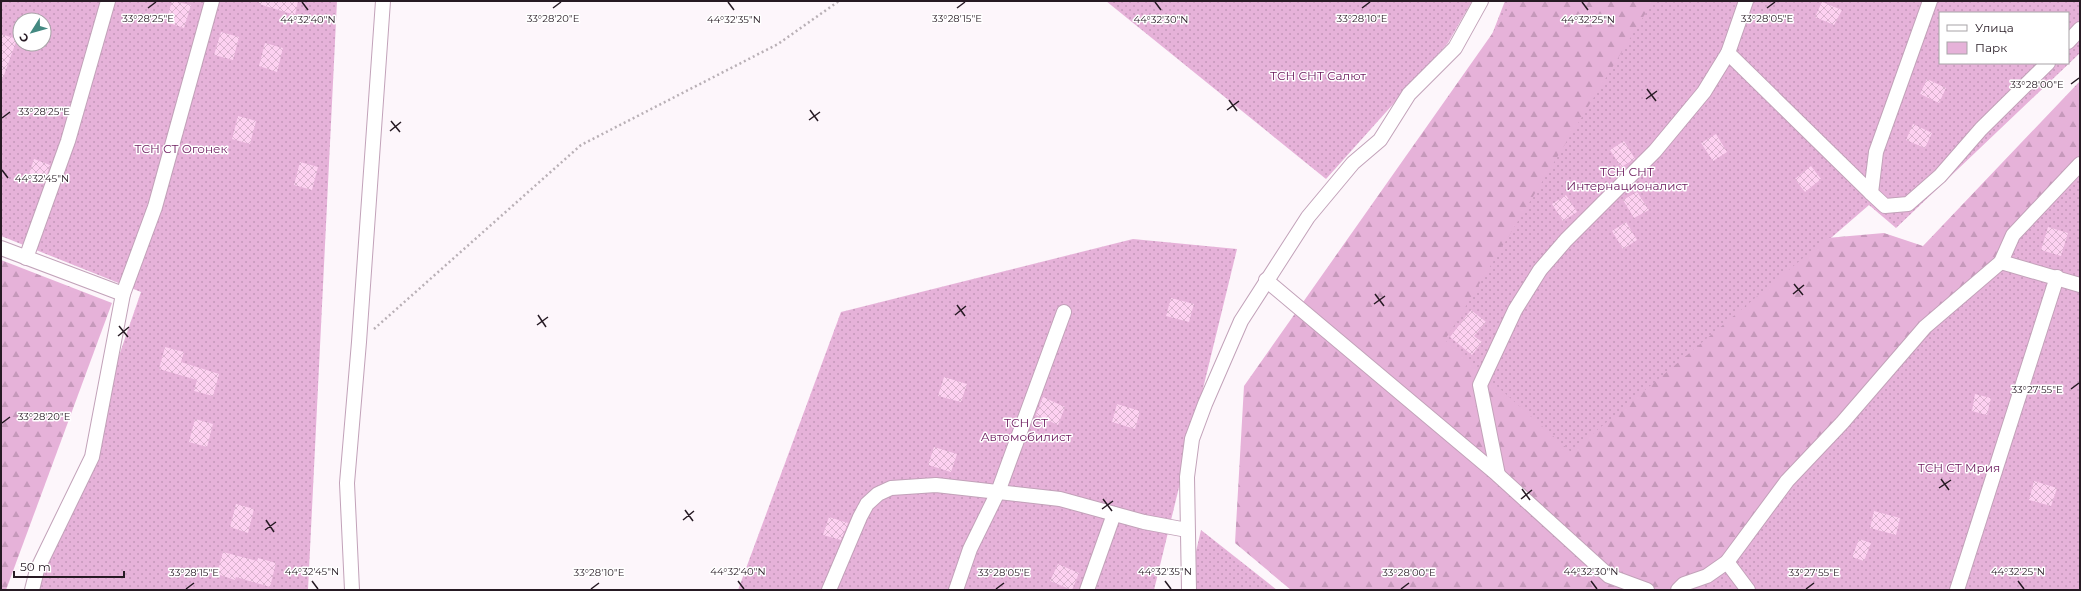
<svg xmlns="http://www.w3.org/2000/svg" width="2081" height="591" font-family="Montserrat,sans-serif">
  <defs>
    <pattern id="green-dots" width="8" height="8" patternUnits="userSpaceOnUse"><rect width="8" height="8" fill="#e6b2d9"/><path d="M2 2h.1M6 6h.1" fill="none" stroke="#c598ba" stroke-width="1.8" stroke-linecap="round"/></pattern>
    <pattern id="forest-firs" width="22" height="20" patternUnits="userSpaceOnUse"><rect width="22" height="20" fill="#e6b2d9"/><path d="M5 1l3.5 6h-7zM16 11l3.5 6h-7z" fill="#c598ba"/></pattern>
    <pattern id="building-cross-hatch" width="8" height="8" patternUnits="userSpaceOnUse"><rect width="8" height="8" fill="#fdd1f1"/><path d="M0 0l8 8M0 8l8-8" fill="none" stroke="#d9b3ce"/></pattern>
  </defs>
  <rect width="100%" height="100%" fill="#fdf6fb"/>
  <g fill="url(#green-dots)" fill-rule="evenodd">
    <path d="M 1,1 L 337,1 L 308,590 L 38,590 L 141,292 L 1,236 ZM 20,20 L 44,20 L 44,44 L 20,44 Z"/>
    <path d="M 1106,1 L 1472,1 L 1448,43 L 1326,179 Z"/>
    <path d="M 1505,1 L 2080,1 L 2080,53 L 1896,228 L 1869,205 L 1572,462 L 1377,331 ZM 1940,13 L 2068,13 L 2068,63 L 1940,63 Z"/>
    <path d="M 2080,154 L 2080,590 L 1686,590 Z"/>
    <path d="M 1133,239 L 1237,249 L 1154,590 L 738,590 L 841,312 Z"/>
    <path d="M 1201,530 L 1277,590 L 1187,590 Z"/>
  </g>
  <g fill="url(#forest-firs)">
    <path d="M 1511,1 L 1653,1 L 1445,340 L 1571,452 L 1827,238 L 1884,233 L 1923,246 L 2080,81 L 2080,169 L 1709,577 L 1686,590 L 1291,590 L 1235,543 L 1244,386 L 1506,14 Z"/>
    <path d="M 1,260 L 112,303 L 6,590 L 1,590 Z"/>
  </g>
  <g fill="url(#building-cross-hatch)">
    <path d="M 172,1 L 191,5 L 184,28 L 166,22 Z"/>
    <path d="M 259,1 L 298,1 L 295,15 L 259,4 Z"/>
    <path d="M 1822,2 L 1842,10 L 1834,25 L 1815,17 Z"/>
    <path d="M 221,32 L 239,37 L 233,60 L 214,55 Z"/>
    <path d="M 1,34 L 17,39 L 3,78 L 1,77 Z"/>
    <path d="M 265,43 L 283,48 L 277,72 L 259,66 Z"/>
    <path d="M 1927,79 L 1946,88 L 1939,103 L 1920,94 Z"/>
    <path d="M 238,116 L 256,121 L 250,144 L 232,139 Z"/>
    <path d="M 1913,124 L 1932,133 L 1925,148 L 1906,140 Z"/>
    <path d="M 1716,134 L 1727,152 L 1713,161 L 1701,143 Z"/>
    <path d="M 1624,141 L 1635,159 L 1621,167 L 1610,150 Z"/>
    <path d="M 34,159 L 50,165 L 44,183 L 28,177 Z"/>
    <path d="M 300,162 L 318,167 L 312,190 L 294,185 Z"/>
    <path d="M 1811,166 L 1821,179 L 1805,192 L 1795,179 Z"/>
    <path d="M 1637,192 L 1649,210 L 1634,218 L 1623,200 Z"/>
    <path d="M 1566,195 L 1577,212 L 1563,221 L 1552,204 Z"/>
    <path d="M 1626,222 L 1637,240 L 1623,249 L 1612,231 Z"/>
    <path d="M 2048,227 L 2068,233 L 2061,256 L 2041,250 Z"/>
    <path d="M 1171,298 L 1194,304 L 1189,322 L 1166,316 Z"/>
    <path d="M 1471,310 L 1486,322 L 1474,336 L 1482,342 L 1472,355 L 1450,337 Z"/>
    <path d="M 165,347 L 184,352 L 181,362 L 219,374 L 213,396 L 194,391 L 197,380 L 159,369 Z"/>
    <path d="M 944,377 L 967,384 L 961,402 L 938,396 Z"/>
    <path d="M 1975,394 L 1991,398 L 1987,415 L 1972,411 Z"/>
    <path d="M 1043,397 L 1065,407 L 1058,425 L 1036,415 Z"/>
    <path d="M 1117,404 L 1140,411 L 1135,429 L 1112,422 Z"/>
    <path d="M 195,419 L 213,424 L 207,447 L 189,442 Z"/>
    <path d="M 934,447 L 957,454 L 951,472 L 928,465 Z"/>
    <path d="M 2034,481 L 2057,488 L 2051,506 L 2029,500 Z"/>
    <path d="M 236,504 L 254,509 L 248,533 L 230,527 Z"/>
    <path d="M 1874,511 L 1900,518 L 1896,535 L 1870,528 Z"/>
    <path d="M 829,517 L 848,523 L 841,540 L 823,535 Z"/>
    <path d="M 1859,539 L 1871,543 L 1864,561 L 1852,557 Z"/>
    <path d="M 223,552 L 257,561 L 258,558 L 276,563 L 270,587 L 236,577 L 235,580 L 217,574 Z"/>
    <path d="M 1058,564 L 1079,573 L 1072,590 L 1050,581 Z"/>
  </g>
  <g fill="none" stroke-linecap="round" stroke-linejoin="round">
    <g stroke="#c2a2b9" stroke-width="16">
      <g id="minor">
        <path d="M 1930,1 L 1876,152 L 1871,193 L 1885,206 L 1908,204 L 1940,176 L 1981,129 L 2048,63"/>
        <path d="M 2068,42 L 2080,29"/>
        <path d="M 1728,53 L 1871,193"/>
        <path d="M 1,248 L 123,294"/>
        <path d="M 26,258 L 68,141 L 108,1"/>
        <path d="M 2001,262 L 2080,285"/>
        <path d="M 1266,280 L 1498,475 L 1609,576 L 1647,590"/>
        <path d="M 1498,475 L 1480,385 L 1515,310 L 1540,270 L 1566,240 L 1655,151 L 1704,92 L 1728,53 L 1746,1"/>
        <path d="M 1727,562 L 1748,590"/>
        <path d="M 32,590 L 37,570 L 92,457 L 123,294 L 155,207 L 212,1"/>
        <path d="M 352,590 L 347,483 L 359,342 L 383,1"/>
        <path d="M 829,590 L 860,517 L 867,504 L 878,494 L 891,488 L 936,485 L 1060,499 L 1144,522 L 1187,530"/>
        <path d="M 956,590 L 970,549 L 998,492 L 1064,312"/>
        <path d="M 1087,590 L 1114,514"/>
        <path d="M 1189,590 L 1187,477 L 1192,439 L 1205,404 L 1241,321 L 1308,217 L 1353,163 L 1380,140 L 1409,94 L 1455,48 L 1481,1"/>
        <path d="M 1678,590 L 1684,584 L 1707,576 L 1727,562 L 1787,481 L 1842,423 L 1925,327 L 2001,262 L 2013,235 L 2080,164"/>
        <path d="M 1957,590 L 2057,277"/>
      </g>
    </g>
    <path stroke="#b9b0b6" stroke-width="2.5" stroke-dasharray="2 3" stroke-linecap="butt" d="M 374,329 L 581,145 L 778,44 L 839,1"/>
    <use href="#minor" stroke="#fff" stroke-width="14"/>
  </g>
  <path fill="none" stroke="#261a23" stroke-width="1.5" d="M 302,2 L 308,10M 728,2 L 734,10M 1155,2 L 1161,10M 1582,2 L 1588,10M 148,8 L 156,2M 553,8 L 561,2M 957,8 L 965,2M 1362,8 L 1370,2M 1767,8 L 1775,2M 2071,84 L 2079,78M 1647,89 L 1656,101M 1646,99 L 1657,91M 1229,100 L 1237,111M 810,110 L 818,121M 1227,110 L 1239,101M 2,118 L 10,112M 809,120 L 820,112M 391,121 L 400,132M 390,131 L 401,122M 2,170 L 8,178M 1794,284 L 1803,295M 1375,294 L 1384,306M 1793,294 L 1804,285M 1374,304 L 1385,296M 957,305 L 965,316M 538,315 L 546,327M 955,315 L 966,306M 537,325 L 548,317M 119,326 L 128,337M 118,336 L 129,327M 2071,389 L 2079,383M 2,423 L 10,417M 1941,479 L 1949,490M 1939,488 L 1951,480M 1522,489 L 1530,500M 1103,499 L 1112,511M 1521,499 L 1532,490M 1102,509 L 1113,501M 685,510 L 693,521M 266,520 L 274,532M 683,520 L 694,511M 265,530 L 276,522M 312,581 L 318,589M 738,581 L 744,589M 1165,581 L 1171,589M 1591,581 L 1597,589M 2018,581 L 2024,589M 186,589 L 194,583M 591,589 L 599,583M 996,589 L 1004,583M 1401,589 L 1409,583M 1806,589 L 1814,583"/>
  <g text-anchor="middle" stroke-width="3" stroke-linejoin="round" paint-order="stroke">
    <g font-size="12" fill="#69175b" stroke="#fff">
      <text x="1318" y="80">ТСН СНТ Салют</text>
      <text x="181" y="153">ТСН СТ Огонек</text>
      <text x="1627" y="176">ТСН СНТ<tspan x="1627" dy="14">Интернационалист</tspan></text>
      <text x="1026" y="427">ТСН СТ<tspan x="1026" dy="14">Автомобилист</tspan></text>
      <text x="1959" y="472">ТСН СТ Мрия</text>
    </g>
  </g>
  <g font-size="10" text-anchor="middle" fill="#261a23" stroke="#fff" stroke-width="3" stroke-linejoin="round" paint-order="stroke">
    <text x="148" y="22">33°28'25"E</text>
    <text x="553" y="22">33°28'20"E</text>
    <text x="957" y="22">33°28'15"E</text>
    <text x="1362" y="22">33°28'10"E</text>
    <text x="1767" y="22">33°28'05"E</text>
    <text x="308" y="23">44°32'40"N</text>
    <text x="734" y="23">44°32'35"N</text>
    <text x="1161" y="23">44°32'30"N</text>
    <text x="1588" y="23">44°32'25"N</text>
    <text x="2037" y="88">33°28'00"E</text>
    <text x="44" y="115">33°28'25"E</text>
    <text x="42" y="182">44°32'45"N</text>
    <text x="2037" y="393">33°27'55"E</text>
    <text x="44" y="420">33°28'20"E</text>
    <text x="312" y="575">44°32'45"N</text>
    <text x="738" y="575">44°32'40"N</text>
    <text x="1165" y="575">44°32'35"N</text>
    <text x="1591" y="575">44°32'30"N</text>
    <text x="2018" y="575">44°32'25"N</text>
    <text x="194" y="576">33°28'15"E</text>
    <text x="599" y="576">33°28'10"E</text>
    <text x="1004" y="576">33°28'05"E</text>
    <text x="1409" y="576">33°28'00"E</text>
    <text x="1814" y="576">33°27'55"E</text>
  </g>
  <rect width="2081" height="591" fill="none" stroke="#261a23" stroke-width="4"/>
  <rect x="1939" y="12" width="130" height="52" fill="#ffffff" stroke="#a8a3a7"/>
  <rect x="1947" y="25" width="20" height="6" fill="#ffffff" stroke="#a8a3a7"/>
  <text x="1975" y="32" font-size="12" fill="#261a23">Улица</text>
  <rect x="1947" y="42" width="20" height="12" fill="#e6b2d9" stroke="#a8a3a7"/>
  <text x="1975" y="52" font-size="12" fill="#261a23">Парк</text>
  <g transform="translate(32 32) rotate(233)"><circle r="19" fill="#ffffff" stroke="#a8a3a7"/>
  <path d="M0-3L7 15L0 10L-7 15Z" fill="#438981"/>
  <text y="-6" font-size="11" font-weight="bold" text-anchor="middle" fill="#261a23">С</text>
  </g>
  <path d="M14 571v6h110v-6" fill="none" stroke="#261a23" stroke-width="2"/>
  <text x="20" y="571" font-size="12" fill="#261a23" stroke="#ffffff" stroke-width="3" paint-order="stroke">50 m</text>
</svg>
